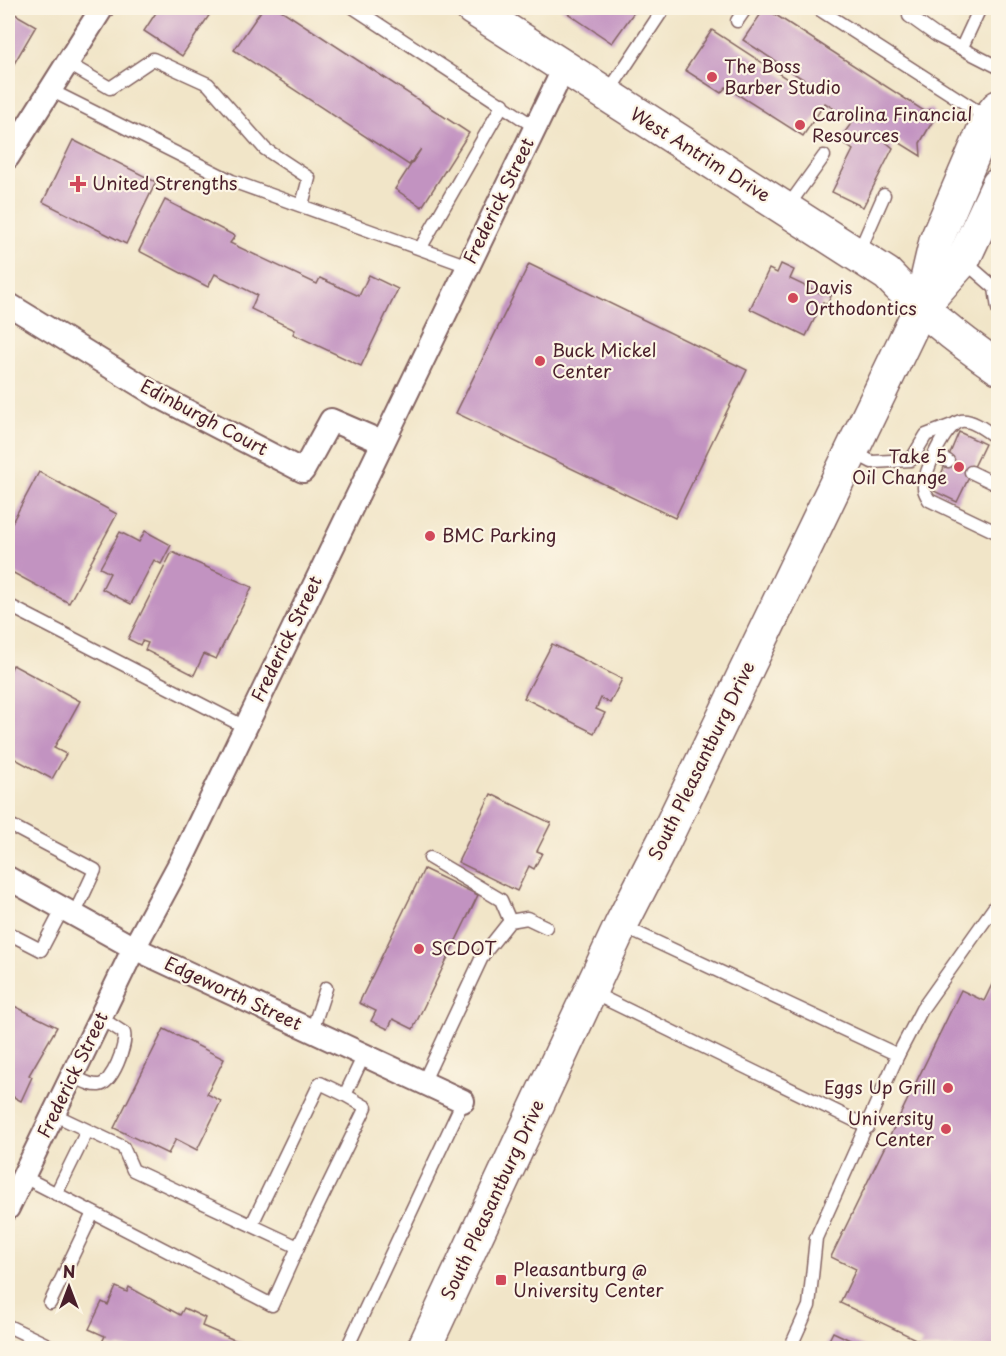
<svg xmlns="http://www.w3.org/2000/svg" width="1006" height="1356" font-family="'Playpen Sans',sans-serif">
  <rect width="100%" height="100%" fill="#fcf5e5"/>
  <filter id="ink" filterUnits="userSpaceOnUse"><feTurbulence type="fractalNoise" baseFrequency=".0167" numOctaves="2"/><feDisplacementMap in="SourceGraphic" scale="12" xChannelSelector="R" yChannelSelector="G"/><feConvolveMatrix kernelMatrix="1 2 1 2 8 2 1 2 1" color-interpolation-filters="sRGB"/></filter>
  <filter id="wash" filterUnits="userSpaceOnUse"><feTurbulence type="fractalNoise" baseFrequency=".008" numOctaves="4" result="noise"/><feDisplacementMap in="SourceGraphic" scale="24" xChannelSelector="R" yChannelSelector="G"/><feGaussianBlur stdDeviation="1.35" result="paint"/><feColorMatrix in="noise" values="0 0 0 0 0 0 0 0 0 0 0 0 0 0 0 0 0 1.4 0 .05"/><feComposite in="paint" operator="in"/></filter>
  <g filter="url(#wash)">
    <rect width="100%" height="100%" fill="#f1e5c8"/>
    <g id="blocks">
      <g fill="#c293c1">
        <path d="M 159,8 L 214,8 L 182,56 L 144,31 Z"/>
        <path d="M 263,8 L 278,8 L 469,133 L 422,207 L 395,189 L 421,149 L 409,165 L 234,50 Z"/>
        <path d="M 560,8 L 637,8 L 612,43 Z"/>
        <path d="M 765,8 L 924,111 L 932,109 L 934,111 L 934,119 L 920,143 L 921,156 L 889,136 L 886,142 L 893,148 L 863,207 L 832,192 L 853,150 L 839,140 L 853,121 L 825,103 L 803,136 L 726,87 L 721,93 L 685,70 L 712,30 L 801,88 L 806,81 L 743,40 Z"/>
        <path d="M 8,10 L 36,26 L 8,74 Z"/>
        <path d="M 73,140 L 156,182 L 126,244 L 43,202 Z"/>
        <path d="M 165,200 L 235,236 L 230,243 L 317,284 L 320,278 L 359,296 L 369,275 L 398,289 L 361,366 L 293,334 L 295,330 L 251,309 L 257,295 L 215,274 L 208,287 L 139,251 Z"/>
        <path d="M 529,264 L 747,370 L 675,518 L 456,413 Z"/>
        <path d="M 781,264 L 794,270 L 790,279 L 822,294 L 823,291 L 832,294 L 827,305 L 823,302 L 806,336 L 750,309 L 769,269 L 777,273 Z"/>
        <path d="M 959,432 L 985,444 L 957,502 L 934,491 Z"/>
        <path d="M 39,472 L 117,514 L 69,603 L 8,570 L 8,530 Z"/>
        <path d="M 145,531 L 171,545 L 161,564 L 154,560 L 131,604 L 102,589 L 110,573 L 100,568 L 120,532 L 139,542 Z"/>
        <path d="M 172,552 L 252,587 L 216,659 L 204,654 L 194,675 L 145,650 L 148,643 L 142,641 L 140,645 L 128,639 Z"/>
        <path d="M 552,644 L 622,679 L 610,703 L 601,698 L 596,709 L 605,713 L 594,733 L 524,698 Z"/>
        <path d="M 13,665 L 80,701 L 54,748 L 66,754 L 52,779 L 8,755 L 8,675 Z"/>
        <path d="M 491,794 L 551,823 L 537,851 L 542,853 L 534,869 L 529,866 L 517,891 L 458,862 Z"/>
        <path d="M 424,869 L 478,895 L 413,1029 L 393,1019 L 388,1029 L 371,1021 L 376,1011 L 359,1003 Z"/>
        <path d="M 998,972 L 998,1348 L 919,1348 L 922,1342 L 840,1303 L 856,1269 L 831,1257 L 961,990 L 984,1001 Z"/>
        <path d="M 8,1003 L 57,1027 L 29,1075 L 32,1077 L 21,1101 L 8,1094 Z"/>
        <path d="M 164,1029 L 224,1059 L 207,1094 L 221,1101 L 197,1150 L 176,1139 L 168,1154 L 114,1128 Z"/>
        <path d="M 116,1287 L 127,1292 L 129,1287 L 180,1315 L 184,1308 L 205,1318 L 202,1326 L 253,1348 L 112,1348 L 102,1342 L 105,1336 L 89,1329 L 102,1302 L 108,1305 Z"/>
        <path d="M 833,1332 L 867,1348 L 825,1348 Z"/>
      </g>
    </g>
  </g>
  <g filter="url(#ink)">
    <use href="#blocks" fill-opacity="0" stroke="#846462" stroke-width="1.5"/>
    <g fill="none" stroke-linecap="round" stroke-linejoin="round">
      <g stroke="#846462" stroke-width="15">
        <g id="lane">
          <path d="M 354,8 L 535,127"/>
          <path d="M 817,8 L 988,118"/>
          <path d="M 915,8 L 909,16 L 937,36 L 998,67"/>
          <path d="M 737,21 L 746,8"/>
          <path d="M 962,47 L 980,8"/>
          <path d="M 67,63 L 110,88 L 153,59 L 208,84 L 265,149 L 309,178 L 302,205"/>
          <path d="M 50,90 L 232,181 L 468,266"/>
          <path d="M 607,94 L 664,8"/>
          <path d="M 786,209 L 824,156"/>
          <path d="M 421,247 L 503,104"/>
          <path d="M 858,254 L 884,195"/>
          <path d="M 964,261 L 995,288 L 998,309"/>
          <path d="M 998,439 C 989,433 973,419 961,421 C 946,423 923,473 924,488 C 924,492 927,496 929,500 L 998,533"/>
          <path d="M 853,452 L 872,462 L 911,460 L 926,435 L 952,425"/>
          <path d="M 935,454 L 948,461"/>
          <path d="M 971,472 L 998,485"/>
          <path d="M 8,605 L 245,727"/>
          <path d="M 8,824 L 95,870 L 74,915"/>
          <path d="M 430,858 L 501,900 L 510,921"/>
          <path d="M 622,926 L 898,1055"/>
          <path d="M 8,933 L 41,950 L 63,908"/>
          <path d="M 591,992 L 868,1127"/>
          <path d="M 312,1031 L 326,988"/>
          <path d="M 72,1076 C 80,1079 90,1086 99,1085 C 112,1084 127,1045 124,1033 L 101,1018"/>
          <path d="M 423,1083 L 483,955 L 510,921 L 527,918 L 546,927"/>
          <path d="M 24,1177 L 272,1305 L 298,1247 L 133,1170 L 123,1147 L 53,1114"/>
          <path d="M 56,1194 L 87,1131"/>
          <path d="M 252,1224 L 320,1083 L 345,1095 L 364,1055"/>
          <path d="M 298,1247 L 366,1107 L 345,1095"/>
          <path d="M 50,1303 L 93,1213"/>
          <path d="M 8,1326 L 54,1348"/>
          <path d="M 347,1348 L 463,1101"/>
          <path d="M 790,1348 L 809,1306 L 816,1238 L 898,1055 L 922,1009 L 998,902"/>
        </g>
      </g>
      <g stroke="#846462" stroke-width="26">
        <g id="street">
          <path d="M 8,157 L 102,8"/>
          <path d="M 8,304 L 158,396 L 303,471 L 331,420 L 382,442"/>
          <path d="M 8,878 L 134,948 L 463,1101"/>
          <path d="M 8,1208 L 134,948 L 180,863 L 564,68"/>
        </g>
      </g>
      <g stroke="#846462" stroke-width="36">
        <path id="secondary" d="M 472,8 L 887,274 C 921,310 957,339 998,367"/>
      </g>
      <g stroke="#846462" stroke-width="36">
        <g id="primary">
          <path d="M 921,305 L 936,241 L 989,118 L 998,107"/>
          <path d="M 424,1348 L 621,925 L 664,841 L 920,309 L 963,260 L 998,185"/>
        </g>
      </g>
      <use href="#lane" stroke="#fff" stroke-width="12"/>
      <use href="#street" stroke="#fff" stroke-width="22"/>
      <use href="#secondary" stroke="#fff" stroke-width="33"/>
      <use href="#primary" stroke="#fff" stroke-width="33"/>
    </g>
  </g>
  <g fill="#d1495b" stroke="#fcf5e5" stroke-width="2">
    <circle cx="712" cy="77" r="6"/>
    <circle cx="800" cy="125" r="6"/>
    <path d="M75 175h6v6h6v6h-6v6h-6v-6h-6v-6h6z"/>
    <circle cx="793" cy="298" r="6"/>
    <circle cx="540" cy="361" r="6"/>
    <circle cx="959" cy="467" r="6"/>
    <circle cx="430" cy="536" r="6"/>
    <circle cx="419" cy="949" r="6"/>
    <circle cx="948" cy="1088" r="6"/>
    <circle cx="946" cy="1129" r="6"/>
    <rect x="495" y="1274" width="12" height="12" rx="3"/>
  </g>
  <g text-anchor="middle" stroke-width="4.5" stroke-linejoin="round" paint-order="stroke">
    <g font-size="18" fill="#4a1f2b" stroke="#fcf5e5" text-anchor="start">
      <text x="724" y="73">The Boss<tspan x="724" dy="21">Barber Studio</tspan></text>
      <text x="812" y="121">Carolina Financial<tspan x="812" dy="21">Resources</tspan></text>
      <text x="92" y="190">United Strengths</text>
      <text x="805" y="294">Davis<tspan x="805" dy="21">Orthodontics</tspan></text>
      <text x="552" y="357">Buck Mickel<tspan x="552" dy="21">Center</tspan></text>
      <text x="947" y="463" text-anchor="end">Take 5<tspan x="947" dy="21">Oil Change</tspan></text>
      <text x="442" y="542">BMC Parking</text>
      <text x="431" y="955">SCDOT</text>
      <text x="936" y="1094" text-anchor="end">Eggs Up Grill</text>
      <text x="934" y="1125" text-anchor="end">University<tspan x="934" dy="21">Center</tspan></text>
      <text x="513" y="1276">Pleasantburg @<tspan x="513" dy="21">University Center</tspan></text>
    </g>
    <g font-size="18" fill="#4a1f2b" stroke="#fcf5e5">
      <text transform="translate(700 155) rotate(32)" y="6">West Antrim Drive</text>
      <text transform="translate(499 201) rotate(-64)" y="6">Frederick Street</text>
      <text transform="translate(204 418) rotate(28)" y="6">Edinburgh Court</text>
      <text transform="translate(287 639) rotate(-64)" y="6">Frederick Street</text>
      <text transform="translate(702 761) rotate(-64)" y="6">South Pleasantburg Drive</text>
      <text transform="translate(233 994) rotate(25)" y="6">Edgeworth Street</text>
      <text transform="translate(73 1075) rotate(-64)" y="6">Frederick Street</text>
      <text transform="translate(493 1200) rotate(-65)" y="6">South Pleasantburg Drive</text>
    </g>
  </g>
  <rect width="1006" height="1356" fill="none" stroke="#fcf5e5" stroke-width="30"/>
  <g transform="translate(69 1287)" stroke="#fcf5e5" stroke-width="4.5" paint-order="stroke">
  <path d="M0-4.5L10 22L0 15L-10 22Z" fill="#4a1f2b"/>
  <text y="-9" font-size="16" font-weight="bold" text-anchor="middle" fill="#4a1f2b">N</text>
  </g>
</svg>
